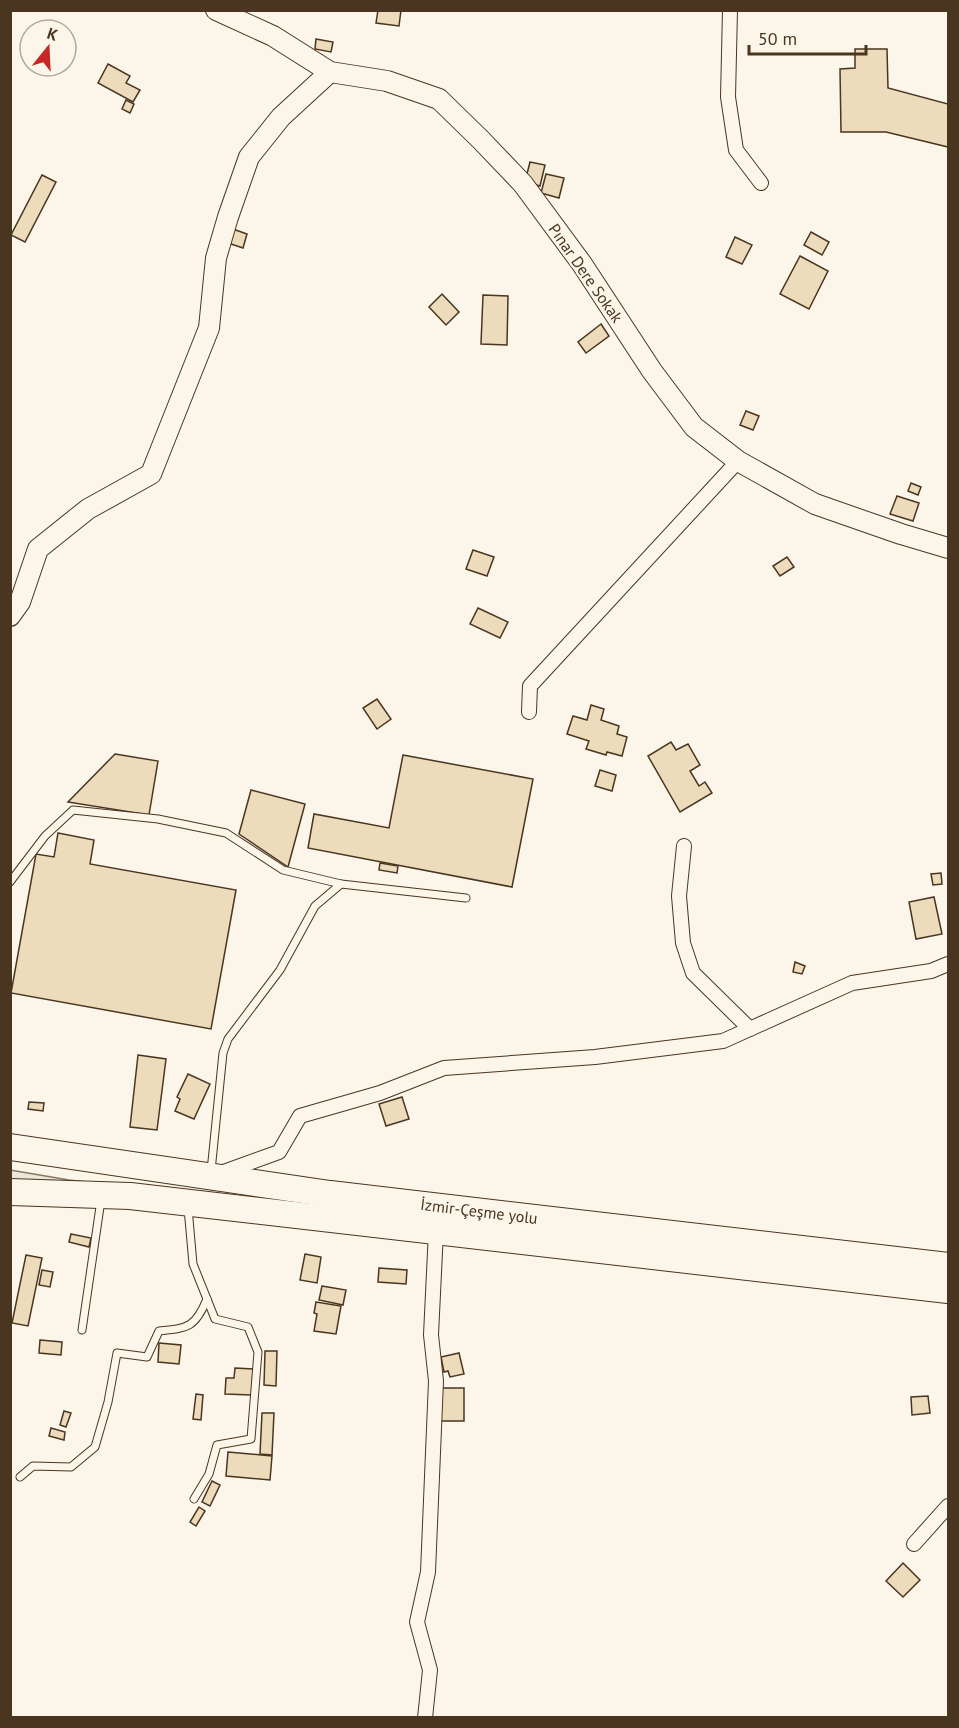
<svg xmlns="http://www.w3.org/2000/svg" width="959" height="1728" font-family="'PT Sans',sans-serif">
  <rect width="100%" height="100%" fill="#fbf6e9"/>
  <path fill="#ede6d9" stroke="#887966" stroke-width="1.5" d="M 10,1170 L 69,1180 L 155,1190 L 11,1188 Z"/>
  <g fill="#ecdcbc" stroke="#4a3520" stroke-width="1.5">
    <path d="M 378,10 L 401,10 L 399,26 L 376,23 Z"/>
    <path d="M 316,39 L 333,42 L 331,52 L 315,49 Z"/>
    <path d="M 855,49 L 887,49 L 888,88 L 948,104 L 948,147 L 886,132 L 841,132 L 840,69 L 855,68 Z"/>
    <path d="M 108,64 L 130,76 L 126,83 L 140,90 L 133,102 L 98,83 Z"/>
    <path d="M 126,100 L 134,104 L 130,113 L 122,109 Z"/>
    <path d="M 530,162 L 545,165 L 540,186 L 525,182 Z"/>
    <path d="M 546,174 L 564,178 L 559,198 L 541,193 Z"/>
    <path d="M 42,175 L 56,182 L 25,242 L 11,235 Z"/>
    <path d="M 230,228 L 247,234 L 243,248 L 225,242 Z"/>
    <path d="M 811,232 L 829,242 L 822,255 L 804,245 Z"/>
    <path d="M 735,237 L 752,245 L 742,264 L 726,257 Z"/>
    <path d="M 800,256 L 828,271 L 809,309 L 780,294 Z"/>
    <path d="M 442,294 L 459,312 L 446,325 L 429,307 Z"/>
    <path d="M 483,295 L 508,296 L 507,345 L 481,344 Z"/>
    <path d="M 601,324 L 609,336 L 586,353 L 578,342 Z"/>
    <path d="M 746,411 L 759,416 L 753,430 L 740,425 Z"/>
    <path d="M 911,483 L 921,487 L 918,495 L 908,491 Z"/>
    <path d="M 897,496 L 919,503 L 913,521 L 890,514 Z"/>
    <path d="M 473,550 L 494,557 L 487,576 L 466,569 Z"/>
    <path d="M 787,557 L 794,567 L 780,576 L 773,566 Z"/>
    <path d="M 478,608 L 508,622 L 500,638 L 470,624 Z"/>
    <path d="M 377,699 L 391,719 L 377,729 L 363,708 Z"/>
    <path d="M 591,705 L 604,709 L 601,720 L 619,726 L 617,734 L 627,737 L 622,756 L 607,752 L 606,755 L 586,749 L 589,741 L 567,734 L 573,716 L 587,720 Z"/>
    <path d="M 671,742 L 676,750 L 688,744 L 700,765 L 690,771 L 699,786 L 705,782 L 712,793 L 680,812 L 648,756 Z"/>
    <path d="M 115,754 L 158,761 L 149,815 L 68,802 Z"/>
    <path d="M 403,755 L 533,779 L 512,887 L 308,848 L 314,814 L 389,828 Z"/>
    <path d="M 600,770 L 616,775 L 612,791 L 595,786 Z"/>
    <path d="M 251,790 L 305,804 L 288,867 L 239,834 Z"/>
    <path d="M 58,833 L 94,840 L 90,864 L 236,890 L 211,1029 L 11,993 L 36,854 L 54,857 Z"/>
    <path d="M 380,863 L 398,866 L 397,873 L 379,870 Z"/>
    <path d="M 941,873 L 942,884 L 933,885 L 931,874 Z"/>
    <path d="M 934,897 L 942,934 L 916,939 L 909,902 Z"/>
    <path d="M 795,962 L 805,966 L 802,974 L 793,972 Z"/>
    <path d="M 138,1055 L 166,1059 L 157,1130 L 130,1127 Z"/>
    <path d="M 188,1074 L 210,1084 L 194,1119 L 175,1111 L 180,1099 L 177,1097 Z"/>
    <path d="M 402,1097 L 409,1119 L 386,1126 L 379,1104 Z"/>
    <path d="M 29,1102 L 44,1103 L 43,1111 L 28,1109 Z"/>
    <path d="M 71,1234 L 91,1238 L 89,1247 L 69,1242 Z"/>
    <path d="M 305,1254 L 321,1257 L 317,1283 L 300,1280 Z"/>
    <path d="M 26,1255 L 42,1258 L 28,1326 L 12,1323 Z"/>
    <path d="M 379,1268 L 407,1270 L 406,1284 L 378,1282 Z"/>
    <path d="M 42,1270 L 53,1272 L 50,1287 L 39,1285 Z"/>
    <path d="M 322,1286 L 346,1290 L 343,1305 L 319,1300 Z"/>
    <path d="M 316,1302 L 341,1306 L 336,1334 L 314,1331 L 317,1314 L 314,1313 Z"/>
    <path d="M 40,1340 L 62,1342 L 61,1355 L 39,1353 Z"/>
    <path d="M 159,1343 L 181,1345 L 179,1364 L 158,1362 Z"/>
    <path d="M 265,1351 L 277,1351 L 276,1386 L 264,1385 Z"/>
    <path d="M 459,1353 L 464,1374 L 450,1377 L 448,1371 L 444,1372 L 441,1357 Z"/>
    <path d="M 235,1368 L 253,1369 L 252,1395 L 225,1394 L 226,1378 L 234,1378 Z"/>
    <rect x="440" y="1388" width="24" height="33"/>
    <path d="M 196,1394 L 203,1395 L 201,1420 L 193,1419 Z"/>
    <path d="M 928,1396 L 930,1413 L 912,1415 L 911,1397 Z"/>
    <path d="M 64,1411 L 71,1413 L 66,1427 L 60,1425 Z"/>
    <path d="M 262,1413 L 274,1413 L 272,1455 L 260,1454 Z"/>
    <path d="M 51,1428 L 65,1432 L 64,1440 L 49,1436 Z"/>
    <path d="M 228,1452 L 272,1456 L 270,1480 L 226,1476 Z"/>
    <path d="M 212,1481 L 220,1485 L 210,1506 L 202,1502 Z"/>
    <path d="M 199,1507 L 205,1511 L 196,1526 L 190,1522 Z"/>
    <path d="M 903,1563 L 920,1580 L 903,1597 L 886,1581 Z"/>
  </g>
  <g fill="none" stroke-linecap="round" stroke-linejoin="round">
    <g stroke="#4a3520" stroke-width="9">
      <g id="lane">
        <path d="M 10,882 L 45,836 L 73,810 L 158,819 L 226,833 L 283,870 L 341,884"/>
        <path d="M 211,1171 L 223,1053 L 228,1039 L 280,970 L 315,906 L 341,884 L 466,898"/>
        <path d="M 188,1208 L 193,1264 L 215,1319 L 248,1327 L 258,1352 L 251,1439 L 217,1445 L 209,1474 L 194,1499"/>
        <path d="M 82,1330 L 101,1200"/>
        <path d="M 20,1477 L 33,1466 L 71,1467 L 95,1447 L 108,1402 L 117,1353 L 147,1357 L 159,1331 C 188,1328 195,1328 207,1299"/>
      </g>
    </g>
    <g stroke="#4a3520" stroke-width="16">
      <g id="street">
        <path d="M 730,10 L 728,97 L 736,150 L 761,183"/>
        <path d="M 529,712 L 530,686 L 738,461"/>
        <path d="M 684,846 L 679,896 L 683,943 L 693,973 L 750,1029"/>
        <path d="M 218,1174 L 279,1152 L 300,1116 L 380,1093 L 444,1068 L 595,1057 L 723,1041 L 852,983 L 931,971 L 948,964"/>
        <path d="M 914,1544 L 948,1506"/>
        <path d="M 425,1718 L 430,1670 L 417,1622 L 428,1572 L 436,1381 L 431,1335 L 436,1231"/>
      </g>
    </g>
    <g stroke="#4a3520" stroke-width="22">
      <g id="secondary">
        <path d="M 216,10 L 273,36 L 330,72 L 387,81 L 439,99 L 481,140 L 523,184 L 582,264 L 652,371 L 694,427 L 738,461 L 815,504 L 901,534 L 948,548"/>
        <path d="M 10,616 L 20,602 L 38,549 L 88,509 L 151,474 L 209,328 L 216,258 L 228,217 L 249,157 L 281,117 L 330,72"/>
      </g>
    </g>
    <g stroke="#4a3520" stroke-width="28">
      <g id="highway">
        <path d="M 10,1147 L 330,1194 L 948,1266"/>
        <path d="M 10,1192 L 130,1196 L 948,1290"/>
      </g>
    </g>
    <use href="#lane" stroke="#fbf6e9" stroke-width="7"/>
    <use href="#street" stroke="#fbf6e9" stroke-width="14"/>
    <use href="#secondary" stroke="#fbf6e9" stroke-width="20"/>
    <use href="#highway" stroke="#fbf6e9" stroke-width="26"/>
  </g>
  <g text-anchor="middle" stroke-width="4.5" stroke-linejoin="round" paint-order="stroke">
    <g font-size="16" fill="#4a3520" stroke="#fbf6e9">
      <text transform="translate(586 273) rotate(55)" y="6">Pınar Dere Sokak</text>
      <text transform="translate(479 1211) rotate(7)" y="6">İzmir-Çeşme yolu</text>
    </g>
  </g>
  <rect width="959" height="1728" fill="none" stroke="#4a3520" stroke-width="24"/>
  <g transform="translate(48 48) rotate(18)"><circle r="28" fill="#fbf6e9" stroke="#b4a999" stroke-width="1.5"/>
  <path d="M0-4.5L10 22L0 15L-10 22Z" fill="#c62828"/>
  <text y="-9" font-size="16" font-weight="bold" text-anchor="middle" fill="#4a3520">K</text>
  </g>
  <path d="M749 45v9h117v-9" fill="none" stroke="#4a3520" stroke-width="3"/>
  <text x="758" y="45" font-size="18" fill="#4a3520" stroke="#fbf6e9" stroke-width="4.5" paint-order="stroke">50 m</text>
</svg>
